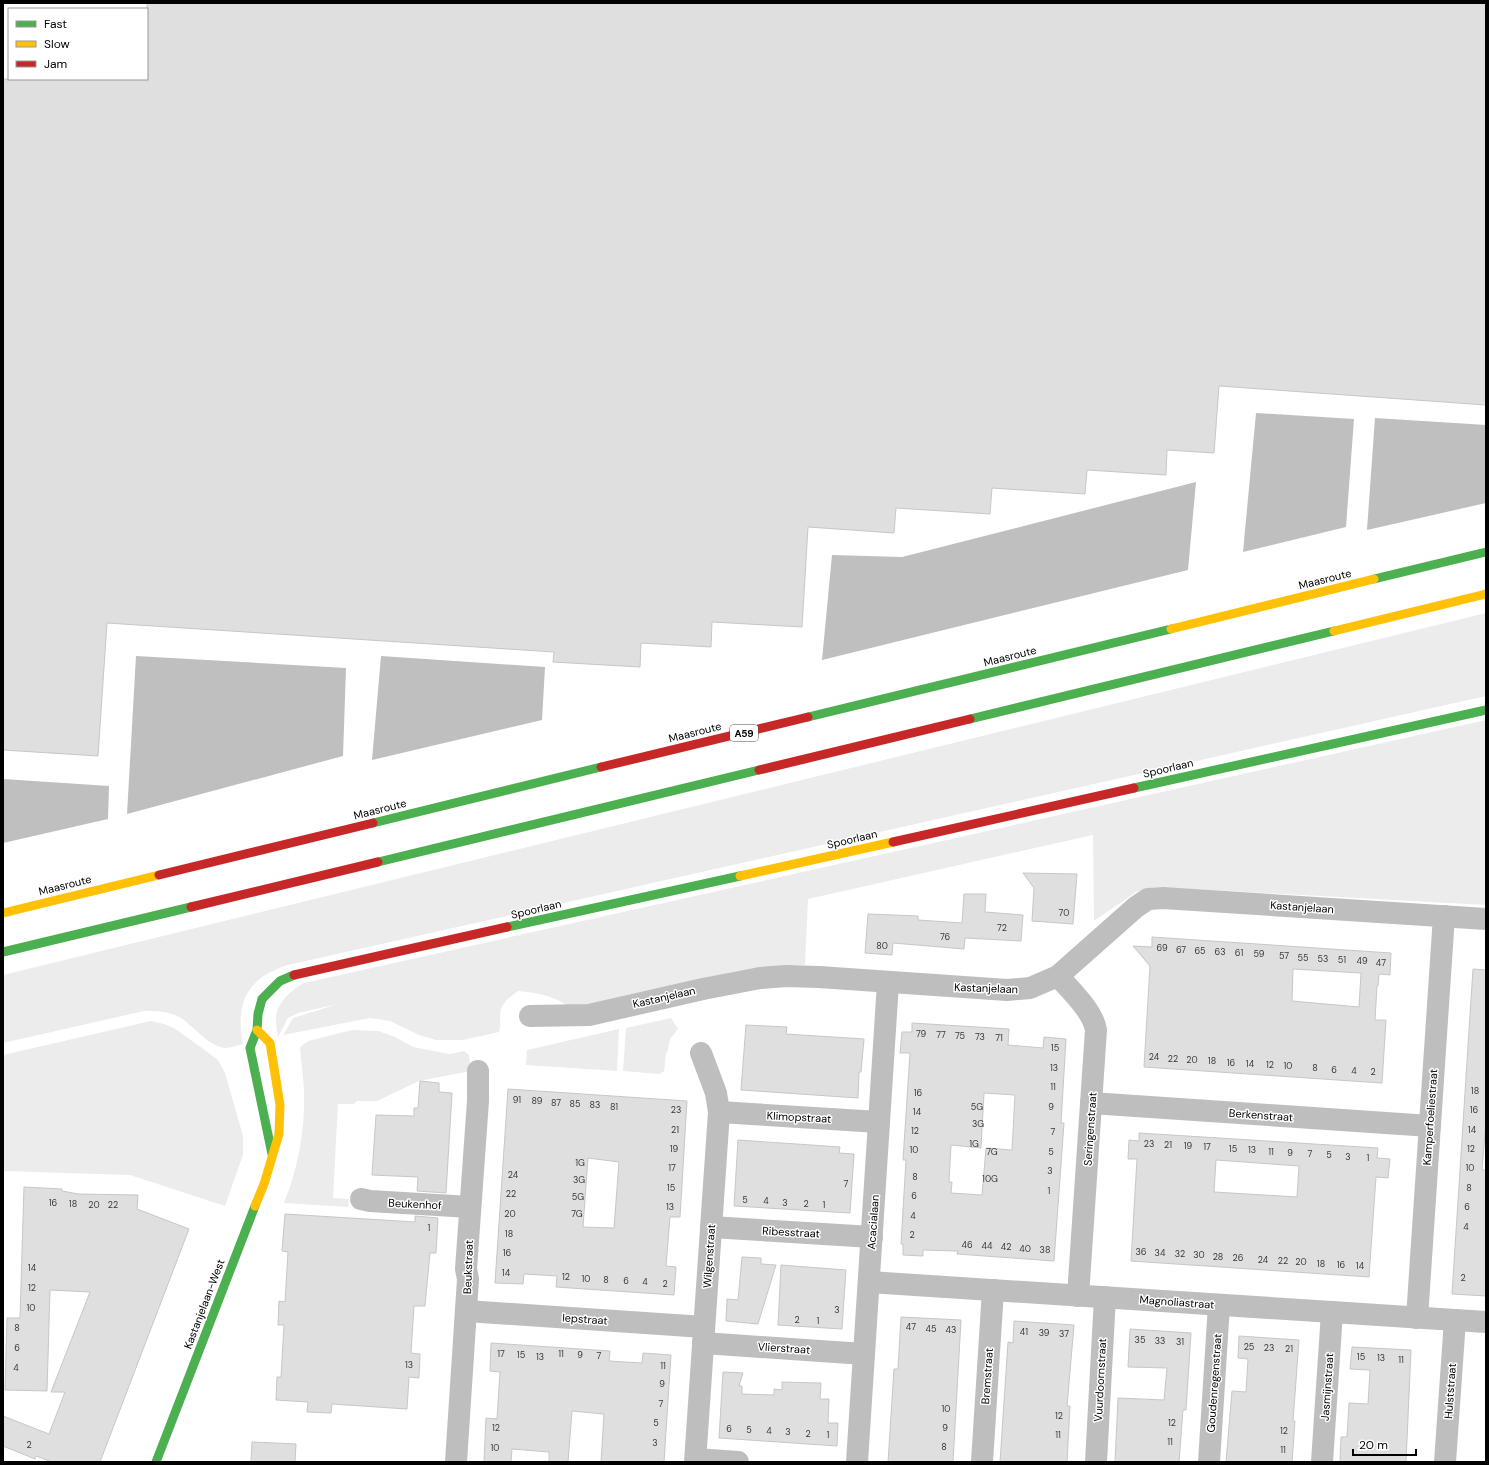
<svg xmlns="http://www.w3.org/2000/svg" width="1489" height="1465" font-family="'DM Sans',sans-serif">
  <rect width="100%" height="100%" fill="#fff"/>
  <g fill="#ececec">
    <path d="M 1486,613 L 1486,696 L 288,965 C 247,978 235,1002 243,1044 C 237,1045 231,1048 225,1048 C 210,1047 193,1026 181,1018 C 169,1011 157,1011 144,1011 L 3,1043 L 3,975 Z"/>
    <path d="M 1486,720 L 1486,905 L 1155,887 L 1136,892 L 1094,921 L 1093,835 L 808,899 L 805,965 L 770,967 L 738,971 L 571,1008 C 555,996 538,993 518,991 C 509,998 500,1003 500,1016 C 500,1022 501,1027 499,1032 L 463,1040 L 436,1040 L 419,1035 L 390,1021 L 370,1018 L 283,1035 L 293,1018 L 338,1004 L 298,1013 L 288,1018 L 278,1037 C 277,1031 276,1026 276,1021 C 275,1004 291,990 304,983 Z"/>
    <path d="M 671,1018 L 678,1029 L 670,1039 L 667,1053 L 666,1053 L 664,1071 L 660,1074 L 623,1071 L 626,1028 Z"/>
    <path d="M 151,1021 L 164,1024 L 174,1028 L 202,1048 L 218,1060 L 225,1073 L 243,1136 L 243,1155 L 225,1206 L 130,1175 L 3,1171 L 3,1055 Z"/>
    <path d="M 619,1029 L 617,1071 L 526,1065 L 527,1050 Z"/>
    <path d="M 352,1030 L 378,1031 L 395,1037 L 413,1047 L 450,1054 L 464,1051 L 469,1055 L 471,1071 L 419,1081 L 377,1101 L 357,1101 L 354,1104 L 338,1104 L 333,1198 L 349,1199 L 348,1207 L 284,1203 C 298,1169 305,1130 304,1094 C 304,1078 301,1063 300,1047 L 308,1041 Z"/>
  </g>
  <g fill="#bfbfbf">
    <path d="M 1256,413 L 1354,419 L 1346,527 L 1243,552 Z"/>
    <path d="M 1375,418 L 1486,425 L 1486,503 L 1367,530 Z"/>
    <path d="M 1196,482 L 1188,570 L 822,660 L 832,555 L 902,557 Z"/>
    <path d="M 136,656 L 346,668 L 343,756 L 127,814 Z"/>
    <path d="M 381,656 L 545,667 L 542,720 L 372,760 Z"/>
    <path d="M 3,779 L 109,786 L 108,819 L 3,843 Z"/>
  </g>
  <g fill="#dfdfdf" stroke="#c7c7c7" fill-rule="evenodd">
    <path d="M 147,3 L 1486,3 L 1486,405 L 1219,386 L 1214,453 L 1167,450 L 1166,475 L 1087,470 L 1085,494 L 992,488 L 990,514 L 896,508 L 894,533 L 808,527 L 802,627 L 712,622 L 711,647 L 641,643 L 640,667 L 553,662 L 554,652 L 107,623 L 98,756 L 3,750 L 3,79 L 147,79 Z"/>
    <path d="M 1023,873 L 1077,874 L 1073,924 L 1032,921 L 1034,888 Z"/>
    <path d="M 964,894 L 986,894 L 985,912 L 1023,915 L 1021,941 L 965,938 L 964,949 L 893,943 L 892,955 L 865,953 L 868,914 L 918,916 L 918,920 L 962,923 Z"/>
    <path d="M 1152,937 L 1391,953 L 1390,975 L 1379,974 L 1378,986 L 1377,986 L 1375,1020 L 1386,1020 L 1382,1083 L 1144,1067 L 1150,966 L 1133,946 L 1152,947 ZM 1293,969 L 1361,973 L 1359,1007 L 1292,1001 Z"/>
    <path d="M 1473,969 L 1486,970 L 1486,1121 L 1482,1170 L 1486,1170 L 1486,1296 L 1452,1294 Z"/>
    <path d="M 912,1023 L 1009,1029 L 1008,1045 L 1043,1048 L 1044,1037 L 1066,1039 L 1061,1123 L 1064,1123 L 1054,1261 L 957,1254 L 958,1251 L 923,1250 L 923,1256 L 903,1255 L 903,1244 L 901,1244 L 906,1160 L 903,1160 L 910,1053 L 900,1053 L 902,1032 L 912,1032 ZM 984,1093 L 1015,1095 L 1012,1150 L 986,1148 L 982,1195 L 951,1193 L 952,1182 L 949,1182 L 951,1145 L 981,1148 Z"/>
    <path d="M 746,1025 L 787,1027 L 786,1034 L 864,1039 L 861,1072 L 859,1072 L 858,1098 L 741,1090 Z"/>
    <path d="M 420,1081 L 439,1083 L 439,1092 L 452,1093 L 446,1193 L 417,1191 L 418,1177 L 372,1175 L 376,1115 L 414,1116 L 414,1108 L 418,1108 Z"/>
    <path d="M 508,1089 L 687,1101 L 680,1217 L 670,1217 L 666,1266 L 676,1267 L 674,1295 L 556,1287 L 557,1276 L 524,1274 L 523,1284 L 495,1283 ZM 588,1158 L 619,1162 L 614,1228 L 583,1227 Z"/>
    <path d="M 1139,1133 L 1378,1148 L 1377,1158 L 1390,1159 L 1388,1178 L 1376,1177 L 1369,1277 L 1131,1261 L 1137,1159 L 1128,1159 L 1129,1140 L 1139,1141 ZM 1216,1160 L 1299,1166 L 1297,1197 L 1214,1192 Z"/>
    <path d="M 738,1140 L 840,1147 L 839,1153 L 854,1154 L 850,1213 L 734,1206 Z"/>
    <path d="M 24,1187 L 62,1189 L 62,1191 L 78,1194 L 138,1195 L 137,1209 L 189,1229 L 100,1462 L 52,1462 L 36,1456 L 35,1459 L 3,1446 L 3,1416 L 49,1434 L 65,1392 L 51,1392 L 90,1292 L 50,1290 L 47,1391 L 5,1390 L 7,1318 L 20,1318 Z"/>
    <path d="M 285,1214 L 415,1222 L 415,1216 L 438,1218 L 436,1253 L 430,1253 L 425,1306 L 414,1306 L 411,1353 L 420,1354 L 419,1378 L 409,1377 L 407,1409 L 332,1404 L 331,1413 L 307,1412 L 308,1402 L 276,1400 L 277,1377 L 281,1377 L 284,1325 L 278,1325 L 279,1301 L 285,1302 L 288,1252 L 282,1251 Z"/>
    <path d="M 742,1257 L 761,1258 L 761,1264 L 776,1265 L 758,1324 L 726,1321 L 727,1299 L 738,1300 Z"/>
    <path d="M 781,1265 L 846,1270 L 842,1329 L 778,1325 Z"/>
    <path d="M 901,1317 L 961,1320 L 953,1462 L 888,1462 L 894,1369 L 898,1369 Z"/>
    <path d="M 1014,1321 L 1074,1325 L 1067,1406 L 1070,1406 L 1067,1462 L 1000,1462 L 1008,1342 L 1013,1343 Z"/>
    <path d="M 1130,1329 L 1191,1333 L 1186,1410 L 1183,1410 L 1179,1462 L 1115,1462 L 1118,1398 L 1164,1400 L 1167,1368 L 1128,1367 Z"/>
    <path d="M 1239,1336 L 1299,1340 L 1293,1421 L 1295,1421 L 1292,1462 L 1226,1462 L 1232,1391 L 1246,1392 L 1248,1359 L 1238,1358 Z"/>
    <path d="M 491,1343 L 610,1351 L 609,1361 L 642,1363 L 643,1353 L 671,1355 L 664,1462 L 601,1462 L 604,1414 L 572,1411 L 568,1462 L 549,1462 L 549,1452 L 512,1449 L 511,1462 L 484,1462 L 486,1418 L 497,1419 L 500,1372 L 490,1371 Z"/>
    <path d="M 1352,1347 L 1411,1350 L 1406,1462 L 1340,1462 L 1341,1437 L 1347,1437 L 1349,1403 L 1368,1404 L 1370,1370 L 1350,1369 Z"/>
    <path d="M 723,1372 L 743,1373 L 739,1386 L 742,1386 L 742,1394 L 774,1395 L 774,1389 L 782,1390 L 782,1382 L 821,1383 L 820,1399 L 829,1399 L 828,1423 L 838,1423 L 837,1446 L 719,1438 Z"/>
    <path d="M 252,1442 L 296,1444 L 295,1462 L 251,1462 Z"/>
  </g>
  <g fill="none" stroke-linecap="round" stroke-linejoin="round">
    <g stroke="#bebebe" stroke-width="22">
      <path d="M 1058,976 C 1071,991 1093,1011 1096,1030 L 1078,1296"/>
      <path d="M 530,1016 L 589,1015 L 703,989 L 760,978 L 786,976 L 819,977 L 1007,990 L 1030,988 L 1058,976 L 1136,907 L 1148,899 L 1163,898 L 1486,919"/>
      <path d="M 1091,1103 L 1430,1126"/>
      <path d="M 719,1112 L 879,1122"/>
      <path d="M 361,1199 L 370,1201 L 470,1207"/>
      <path d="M 711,1227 L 872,1237"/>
      <path d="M 869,1282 L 1486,1322"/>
      <path d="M 466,1311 L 704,1327"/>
      <path d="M 1417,1318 L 1444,916"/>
      <path d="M 703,1343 L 864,1354"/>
      <path d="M 696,1459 L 738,1462"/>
      <path d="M 456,1462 L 468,1279 L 466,1269 L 478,1101 L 478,1071"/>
      <path d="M 695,1462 L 719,1112 L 716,1093 L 701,1053"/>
      <path d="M 857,1462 L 888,983"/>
      <path d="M 982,1462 L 993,1290"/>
      <path d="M 1096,1462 L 1105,1297"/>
      <path d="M 1209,1462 L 1219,1305"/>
      <path d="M 1322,1462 L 1332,1312"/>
      <path d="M 1445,1462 L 1455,1320"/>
    </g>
    <g stroke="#4caf50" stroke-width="9">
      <path d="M 1374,579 L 1486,552"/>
      <path d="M 808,717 L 1171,629"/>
      <path d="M 970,719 L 1334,631"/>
      <path d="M 1134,788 L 1486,710"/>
      <path d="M 373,823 L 601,767"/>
      <path d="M 378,862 L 759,770"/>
      <path d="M 507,927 L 740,876"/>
      <path d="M 3,952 L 191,907"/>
      <path d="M 272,1154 L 250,1048 L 257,1030 L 258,1014 L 262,999 L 280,981 L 294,975"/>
      <path d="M 156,1462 L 255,1206"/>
    </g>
    <g stroke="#ffc107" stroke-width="9">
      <path d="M 1171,629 L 1374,579"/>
      <path d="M 1334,631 L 1486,594"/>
      <path d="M 740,876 L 893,842"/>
      <path d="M 3,913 L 159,875"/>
      <path d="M 255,1206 L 264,1184 L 279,1134 L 280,1105 L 270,1043 L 257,1030"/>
    </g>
    <g stroke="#c62828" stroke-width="9">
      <path d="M 601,767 L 808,717"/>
      <path d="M 759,770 L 970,719"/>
      <path d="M 893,842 L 1134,788"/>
      <path d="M 159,875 L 373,823"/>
      <path d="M 191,907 L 378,862"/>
      <path d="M 294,975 L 507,927"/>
    </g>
  </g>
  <g text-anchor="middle" stroke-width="3" stroke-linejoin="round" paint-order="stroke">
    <g font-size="9" fill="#383838">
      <text x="1064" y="916">70</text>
      <text x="1002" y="931">72</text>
      <text x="945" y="940">76</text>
      <text x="882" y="949">80</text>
      <text x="1162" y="951">69</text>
      <text x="1181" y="953">67</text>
      <text x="1200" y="954">65</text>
      <text x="1220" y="955">63</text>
      <text x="1239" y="956">61</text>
      <text x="1259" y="957">59</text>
      <text x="1284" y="959">57</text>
      <text x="1303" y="961">55</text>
      <text x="1323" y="962">53</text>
      <text x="1342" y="963">51</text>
      <text x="1362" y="964">49</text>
      <text x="1381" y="966">47</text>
      <text x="921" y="1037">79</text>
      <text x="941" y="1038">77</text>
      <text x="960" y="1039">75</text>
      <text x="980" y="1040">73</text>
      <text x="999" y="1041">71</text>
      <text x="1055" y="1051">15</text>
      <text x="1154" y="1060">24</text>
      <text x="1173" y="1062">22</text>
      <text x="1192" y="1063">20</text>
      <text x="1212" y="1064">18</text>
      <text x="1231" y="1066">16</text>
      <text x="1250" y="1067">14</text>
      <text x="1270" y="1068">12</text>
      <text x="1288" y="1069">10</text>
      <text x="1054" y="1071">13</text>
      <text x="1315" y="1071">8</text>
      <text x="1334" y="1073">6</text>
      <text x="1354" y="1074">4</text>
      <text x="1373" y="1075">2</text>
      <text x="1053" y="1090">11</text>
      <text x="1475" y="1094">18</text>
      <text x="918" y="1096">16</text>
      <text x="517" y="1103">91</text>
      <text x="537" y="1104">89</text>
      <text x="556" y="1106">87</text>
      <text x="575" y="1107">85</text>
      <text x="595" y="1108">83</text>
      <text x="614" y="1110">81</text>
      <text x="977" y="1110">5G</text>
      <text x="1051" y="1110">9</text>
      <text x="676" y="1113">23</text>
      <text x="1474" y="1113">16</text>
      <text x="917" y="1115">14</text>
      <text x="978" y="1127">3G</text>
      <text x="675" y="1133">21</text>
      <text x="1472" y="1133">14</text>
      <text x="915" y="1134">12</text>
      <text x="1053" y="1135">7</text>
      <text x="974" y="1147">1G</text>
      <text x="1149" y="1147">23</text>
      <text x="1168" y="1148">21</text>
      <text x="1188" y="1149">19</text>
      <text x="1207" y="1150">17</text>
      <text x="674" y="1152">19</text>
      <text x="1233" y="1152">15</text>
      <text x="1471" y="1152">12</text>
      <text x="914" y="1153">10</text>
      <text x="1252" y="1153">13</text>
      <text x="992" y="1155">7G</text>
      <text x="1051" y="1155">5</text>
      <text x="1271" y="1155">11</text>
      <text x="1290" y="1156">9</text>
      <text x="1310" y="1157">7</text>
      <text x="1329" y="1158">5</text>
      <text x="1348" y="1160">3</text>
      <text x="1368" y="1161">1</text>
      <text x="580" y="1166">1G</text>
      <text x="672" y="1171">17</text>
      <text x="1470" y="1171">10</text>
      <text x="1050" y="1174">3</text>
      <text x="513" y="1178">24</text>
      <text x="915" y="1180">8</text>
      <text x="990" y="1182">10G</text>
      <text x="579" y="1183">3G</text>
      <text x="846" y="1187">7</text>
      <text x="671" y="1191">15</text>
      <text x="1469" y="1191">8</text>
      <text x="1049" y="1194">1</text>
      <text x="511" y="1197">22</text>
      <text x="914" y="1199">6</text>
      <text x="578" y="1200">5G</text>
      <text x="745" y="1203">5</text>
      <text x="766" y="1204">4</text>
      <text x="53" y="1206">16</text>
      <text x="785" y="1206">3</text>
      <text x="73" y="1207">18</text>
      <text x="806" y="1207">2</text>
      <text x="94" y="1208">20</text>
      <text x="113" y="1208">22</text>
      <text x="824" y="1208">1</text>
      <text x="670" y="1210">13</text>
      <text x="1467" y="1210">6</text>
      <text x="510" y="1217">20</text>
      <text x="577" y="1217">7G</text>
      <text x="913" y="1219">4</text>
      <text x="1466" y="1230">4</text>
      <text x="429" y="1231">1</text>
      <text x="509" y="1237">18</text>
      <text x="912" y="1238">2</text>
      <text x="967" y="1248">46</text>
      <text x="987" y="1249">44</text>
      <text x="1006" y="1250">42</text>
      <text x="1025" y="1252">40</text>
      <text x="1045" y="1253">38</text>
      <text x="1141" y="1255">36</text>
      <text x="507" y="1256">16</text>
      <text x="1160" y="1256">34</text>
      <text x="1180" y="1257">32</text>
      <text x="1199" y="1258">30</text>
      <text x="1218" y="1260">28</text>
      <text x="1238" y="1261">26</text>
      <text x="1263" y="1263">24</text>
      <text x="1283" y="1264">22</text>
      <text x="1301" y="1265">20</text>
      <text x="1321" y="1267">18</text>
      <text x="1341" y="1268">16</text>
      <text x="1360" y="1269">14</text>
      <text x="32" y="1271">14</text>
      <text x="506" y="1276">14</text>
      <text x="566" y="1280">12</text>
      <text x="1463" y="1281">2</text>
      <text x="586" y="1282">10</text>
      <text x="606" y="1283">8</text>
      <text x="626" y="1284">6</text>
      <text x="645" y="1285">4</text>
      <text x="665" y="1287">2</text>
      <text x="32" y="1291">12</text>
      <text x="31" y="1311">10</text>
      <text x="837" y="1313">3</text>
      <text x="797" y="1323">2</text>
      <text x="818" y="1324">1</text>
      <text x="911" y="1330">47</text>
      <text x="17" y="1331">8</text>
      <text x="931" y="1332">45</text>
      <text x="951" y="1333">43</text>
      <text x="1024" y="1335">41</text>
      <text x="1044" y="1336">39</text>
      <text x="1064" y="1337">37</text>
      <text x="1140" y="1343">35</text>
      <text x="1160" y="1344">33</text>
      <text x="1180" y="1345">31</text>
      <text x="1249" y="1350">25</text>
      <text x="17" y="1351">6</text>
      <text x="1269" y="1351">23</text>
      <text x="1289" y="1352">21</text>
      <text x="501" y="1357">17</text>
      <text x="561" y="1357">11</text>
      <text x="521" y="1358">15</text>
      <text x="580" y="1358">9</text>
      <text x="599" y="1359">7</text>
      <text x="540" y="1360">13</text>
      <text x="1361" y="1360">15</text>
      <text x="1381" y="1361">13</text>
      <text x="1401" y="1363">11</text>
      <text x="409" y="1368">13</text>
      <text x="663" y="1369">11</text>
      <text x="16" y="1371">4</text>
      <text x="662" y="1387">9</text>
      <text x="661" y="1407">7</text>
      <text x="946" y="1412">10</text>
      <text x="1059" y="1419">12</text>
      <text x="656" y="1426">5</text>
      <text x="1172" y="1426">12</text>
      <text x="496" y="1431">12</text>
      <text x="945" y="1431">9</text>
      <text x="729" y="1432">6</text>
      <text x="749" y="1433">5</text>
      <text x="769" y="1434">4</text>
      <text x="1284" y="1434">12</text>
      <text x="788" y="1435">3</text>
      <text x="808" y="1437">2</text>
      <text x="828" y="1438">1</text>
      <text x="1058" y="1438">11</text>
      <text x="1170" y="1445">11</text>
      <text x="655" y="1446">3</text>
      <text x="29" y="1448">2</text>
      <text x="944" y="1450">8</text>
      <text x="495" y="1451">10</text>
      <text x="1283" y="1453">11</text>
    </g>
    <rect fill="#fff" stroke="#4c4c4c" stroke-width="1" x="730" y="725" width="28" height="16" rx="3"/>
    <g font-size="10" font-weight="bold" fill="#000">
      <text x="744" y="737">A59</text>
    </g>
    <g font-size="11" fill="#000" stroke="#fff">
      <text transform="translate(1325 579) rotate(-14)" y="4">Maasroute</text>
      <text transform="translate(1010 656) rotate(-14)" y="4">Maasroute</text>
      <text transform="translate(695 732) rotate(-14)" y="4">Maasroute</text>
      <text transform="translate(1168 768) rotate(-13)" y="4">Spoorlaan</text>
      <text transform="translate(380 809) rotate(-14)" y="4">Maasroute</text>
      <text transform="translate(852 839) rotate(-13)" y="4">Spoorlaan</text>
      <text transform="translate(65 885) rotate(-14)" y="4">Maasroute</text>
      <text transform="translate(1302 907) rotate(4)" y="4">Kastanjelaan</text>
      <text transform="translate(536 909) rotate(-13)" y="4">Spoorlaan</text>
      <text transform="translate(986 988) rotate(2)" y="4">Kastanjelaan</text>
      <text transform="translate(664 997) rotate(-13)" y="4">Kastanjelaan</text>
      <text transform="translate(1261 1115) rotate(4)" y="4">Berkenstraat</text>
      <text transform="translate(799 1117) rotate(3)" y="4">Klimopstraat</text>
      <text transform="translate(1430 1117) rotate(-86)" y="4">Kamperfoeliestraat</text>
      <text transform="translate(1090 1129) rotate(-86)" y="4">Seringenstraat</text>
      <text transform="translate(415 1204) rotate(3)" y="4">Beukenhof</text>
      <text transform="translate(873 1222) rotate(-86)" y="4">Acacialaan</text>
      <text transform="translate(791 1232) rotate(3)" y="4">Ribesstraat</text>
      <text transform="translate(709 1256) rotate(-86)" y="4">Wilgenstraat</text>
      <text transform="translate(468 1267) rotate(-88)" y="4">Beukstraat</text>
      <text transform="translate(1177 1302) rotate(4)" y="4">Magnoliastraat</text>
      <text transform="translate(204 1304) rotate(-69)" y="4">Kastanjelaan-West</text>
      <text transform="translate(585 1319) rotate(4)" y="4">Iepstraat</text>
      <text transform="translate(784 1348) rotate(4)" y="4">Vlierstraat</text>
      <text transform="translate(987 1376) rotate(-86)" y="4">Bremstraat</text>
      <text transform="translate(1100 1380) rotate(-87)" y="4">Vuurdoornstraat</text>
      <text transform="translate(1214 1383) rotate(-86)" y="4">Goudenregenstraat</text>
      <text transform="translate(1327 1387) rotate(-86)" y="4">Jasmijnstraat</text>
      <text transform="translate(1450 1391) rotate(-86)" y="4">Hulststraat</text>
    </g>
  </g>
  <rect width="1489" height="1465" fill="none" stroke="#000000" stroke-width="8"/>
  <rect x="8" y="8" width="140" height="72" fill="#ffffff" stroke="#999999"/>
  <rect x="16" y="21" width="20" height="6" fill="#4caf50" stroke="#999999"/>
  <text x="44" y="28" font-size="12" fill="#000000">Fast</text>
  <rect x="16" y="41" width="20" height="6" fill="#ffc107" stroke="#999999"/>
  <text x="44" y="48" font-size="12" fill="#000000">Slow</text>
  <rect x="16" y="61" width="20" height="6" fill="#c62828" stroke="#999999"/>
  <text x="44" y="68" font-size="12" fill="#000000">Jam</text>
  <path d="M1353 1449v6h63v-6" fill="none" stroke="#000000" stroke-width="2"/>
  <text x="1359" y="1449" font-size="12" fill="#000000" stroke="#ffffff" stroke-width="3" paint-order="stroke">20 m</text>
</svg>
